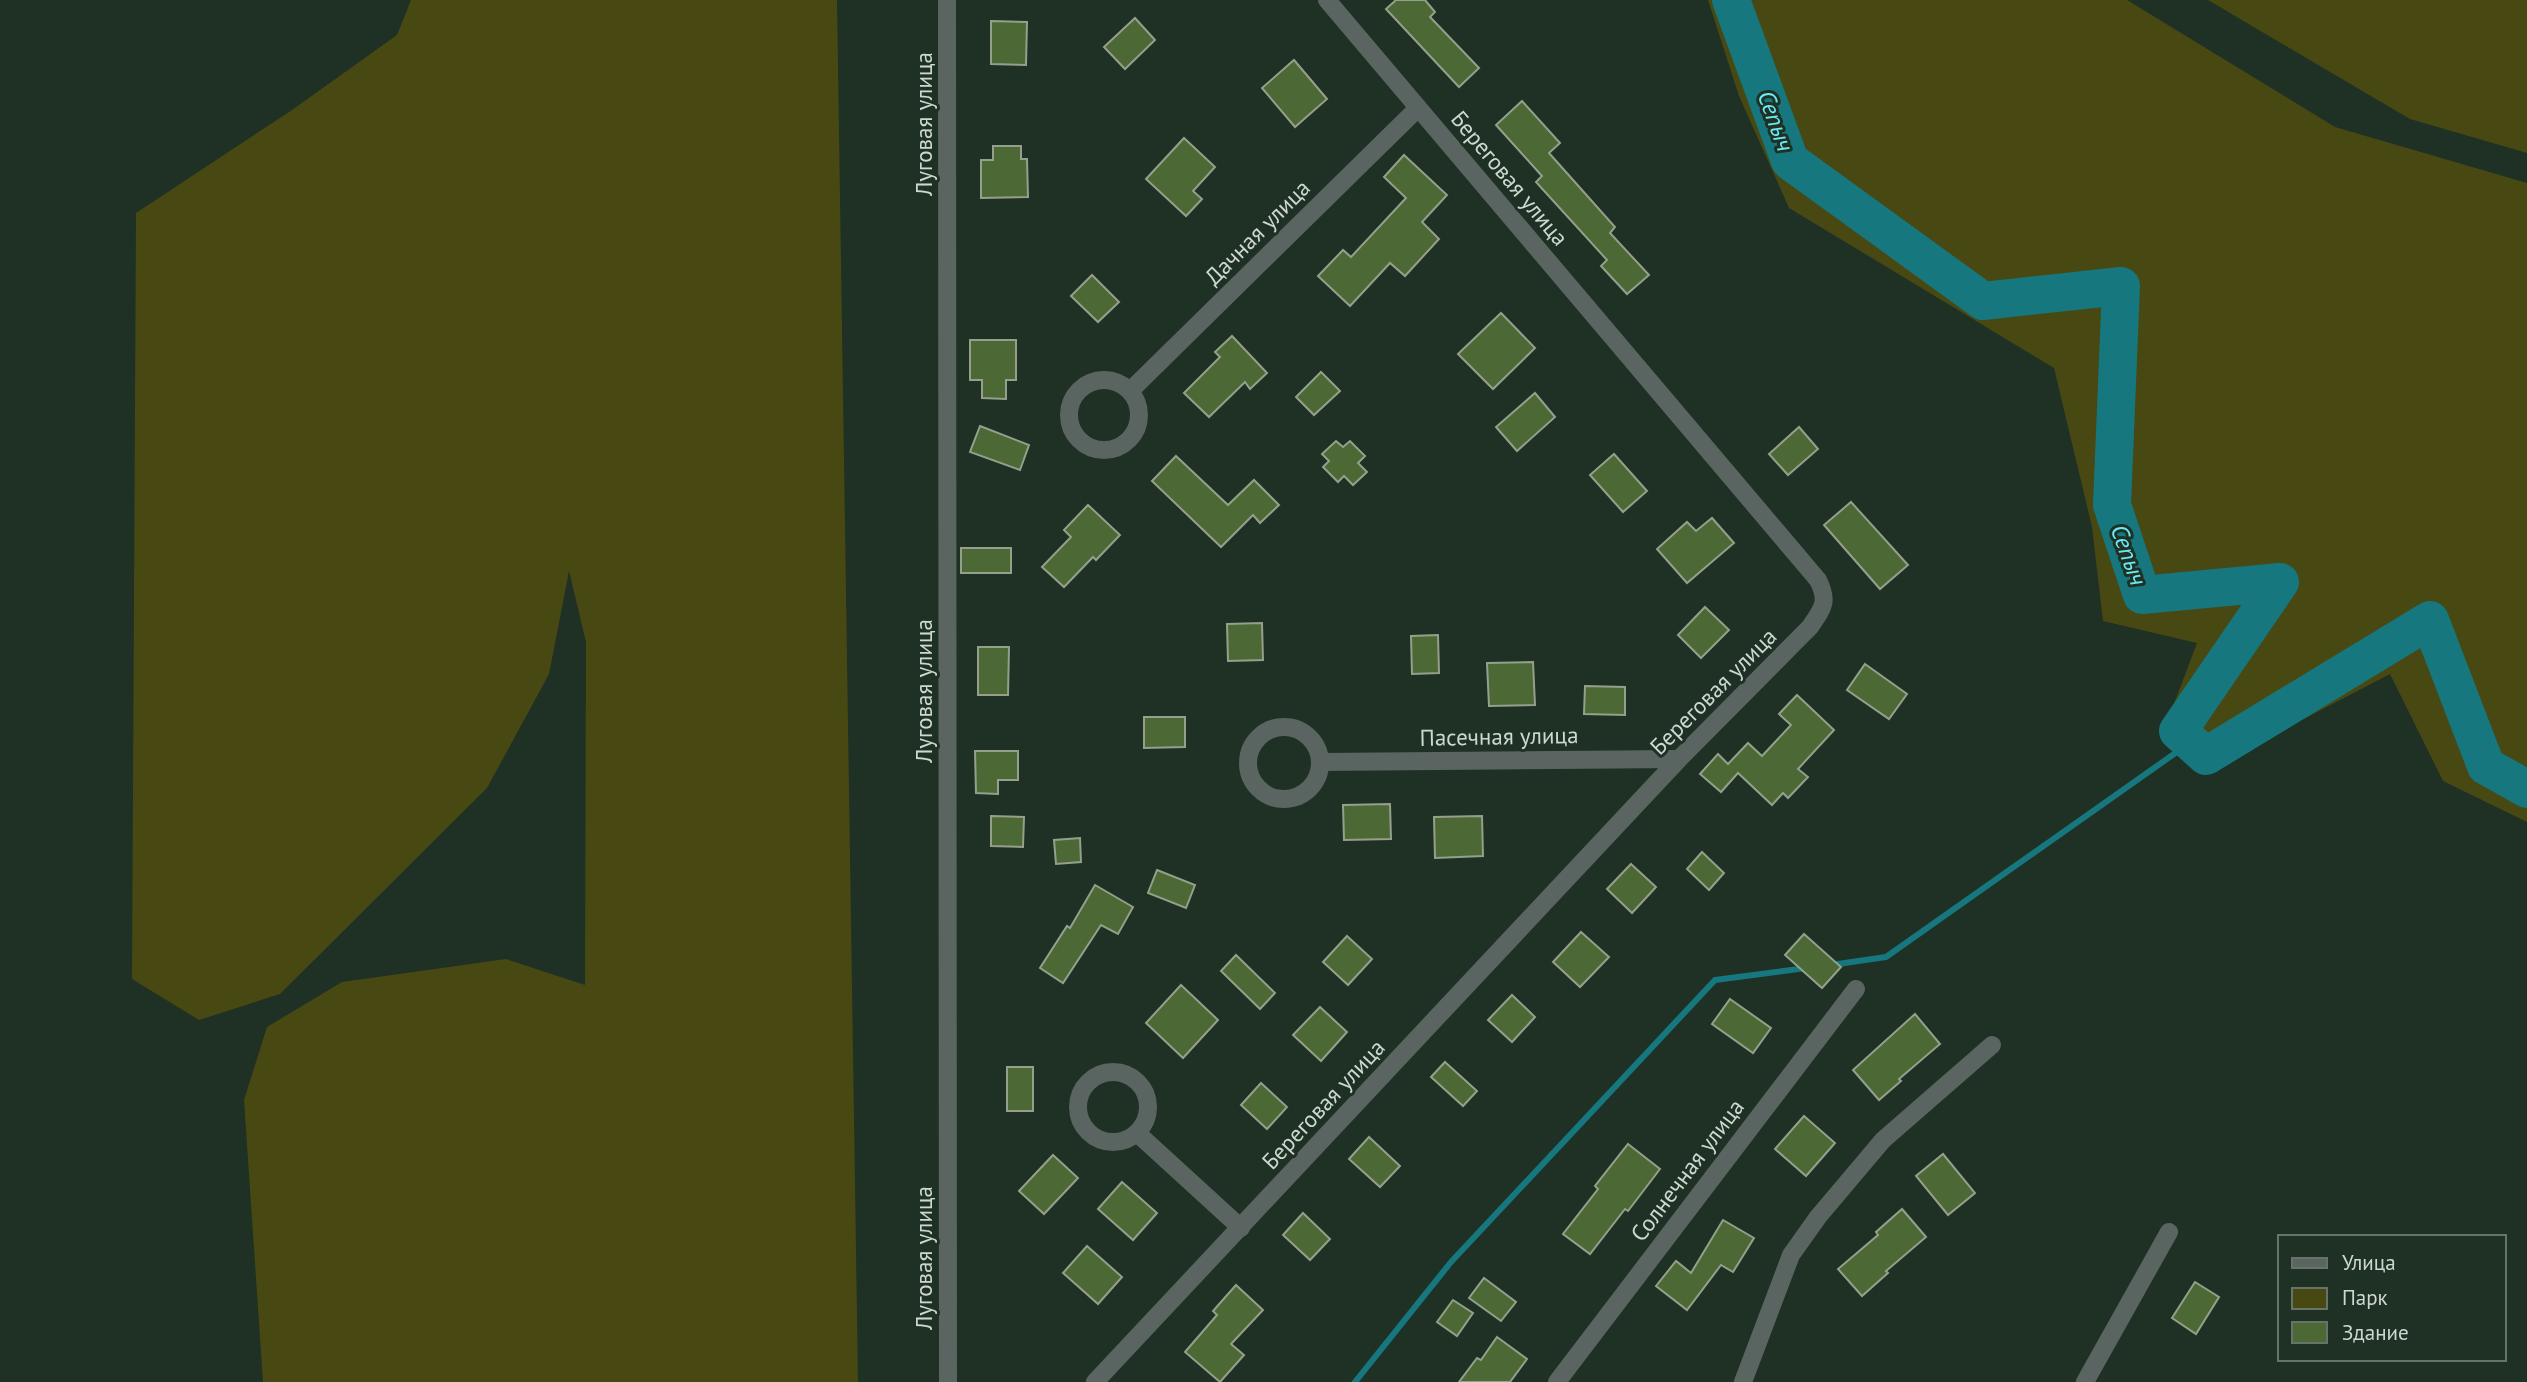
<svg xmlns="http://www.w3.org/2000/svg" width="2527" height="1382" font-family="'PT Sans',sans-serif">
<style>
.green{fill:#484813}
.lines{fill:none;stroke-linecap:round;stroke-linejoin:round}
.stream{stroke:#16777e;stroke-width:6}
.river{stroke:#16777e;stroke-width:38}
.building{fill:#4c6835;stroke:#94a08c;stroke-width:2}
.minor{stroke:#5a6562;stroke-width:18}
.labels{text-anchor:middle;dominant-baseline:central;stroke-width:6;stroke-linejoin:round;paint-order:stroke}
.street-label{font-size:23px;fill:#cdd8d0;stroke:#1f3025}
.water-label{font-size:24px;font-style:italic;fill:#6aeaf5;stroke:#1f3025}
</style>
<rect width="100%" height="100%" fill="#1f3025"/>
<g class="green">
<path d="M411,0H837L858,1382H263L244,1100L267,1027L342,982L506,959L585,985L586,642L569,571L549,674L487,788L280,994L199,1020L132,979L136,213L292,110L397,35Z"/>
<path d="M1708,0H2127L2335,127L2527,183V822L2443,781L2390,674L2200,773L2163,733L2197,643L2103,621L2092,527L2054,368L1789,208L1739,96Z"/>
<path d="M2208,0H2527V153L2410,119Z"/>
</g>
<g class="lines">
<g class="stream">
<path d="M1831,965L1886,957L2191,742"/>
<path d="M1355,1382L1451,1262L1715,980L1806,968"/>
</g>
<path class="river" d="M1731,0L1790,161L1983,301L2121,286L2112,505L2142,595L2280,582L2178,731L2206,756L2430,620L2486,766L2527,789"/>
</g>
<g class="building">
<path d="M1396,0H1425L1435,12L1430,17L1479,68L1459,87L1386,9Z"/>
<path d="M1135,18L1155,40L1125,69L1104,47Z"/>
<path d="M991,21L1027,22L1026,65L991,64Z"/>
<path d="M1294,60L1327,99L1295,127L1262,88Z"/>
<path d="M1522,101L1560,143L1549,153L1615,227L1610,233L1649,275L1627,294L1601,266L1607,260L1536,182L1542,176L1496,125Z"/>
<path d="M1184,138L1215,167L1193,191L1202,199L1186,216L1146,179Z"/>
<path d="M993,146H1021V159H1027L1028,197L981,198V160H993Z"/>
<path d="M1404,155L1447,195L1422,222L1439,239L1405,276L1390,263L1350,306L1318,276L1343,250L1351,257L1406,198L1384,177Z"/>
<path d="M1092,275L1119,302L1098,322L1071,296Z"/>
<path d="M1501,313L1535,348L1493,389L1458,354Z"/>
<path d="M1232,336L1267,373L1250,389L1245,382L1209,417L1184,393L1220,357L1215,352Z"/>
<path d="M970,340H1016V380H1006V399L982,398V380H970Z"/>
<path d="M1321,372L1340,391L1314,415L1296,397Z"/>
<path d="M1535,393L1555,417L1517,451L1496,427Z"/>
<path d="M980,426L1029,445L1020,470L970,452Z"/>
<path d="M1799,427L1818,449L1788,475L1769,454Z"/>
<path d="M1336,441L1343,447L1350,441L1365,456L1358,463L1367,472L1353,485L1344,476L1338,482L1323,467L1329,461L1322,454Z"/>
<path d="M1614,454L1647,491L1623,512L1590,475Z"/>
<path d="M1176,456L1228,505L1254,480L1279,505L1260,523L1253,515L1221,547L1152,481Z"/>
<path d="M1851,502L1908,565L1880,589L1824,525Z"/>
<path d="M1088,505L1120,535L1096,560L1093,557L1064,587L1042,567L1071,537L1064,530Z"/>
<path d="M1712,518L1734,543L1687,583L1657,549L1687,522L1696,531Z"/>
<rect x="961" y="548" width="50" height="25"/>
<path d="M1705,607L1729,630L1701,658L1678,635Z"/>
<path d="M1262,623L1263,660L1228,661L1227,624Z"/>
<path d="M1438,635L1439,673L1412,674L1411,636Z"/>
<path d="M978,647H1009L1008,695H978Z"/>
<path d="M1533,662L1535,705L1489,706L1487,663Z"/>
<path d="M1865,664L1907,694L1889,719L1847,690Z"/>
<path d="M1585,686L1625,687V715L1584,714Z"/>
<path d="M1797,695L1834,730L1798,769L1808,777L1788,798L1783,793L1772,805L1738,773L1721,792L1700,774L1718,754L1728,764L1748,743L1762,756L1791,725L1779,714Z"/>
<path d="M1144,717H1185V747L1144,748Z"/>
<path d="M975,751H1018V780H998V794L976,793Z"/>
<path d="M1390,804L1391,839L1344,840L1343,805Z"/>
<path d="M991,816L1024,817L1023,847L991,846Z"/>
<path d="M1482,816L1483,856L1435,858L1434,817Z"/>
<path d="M1080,838L1081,862L1056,864L1054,840Z"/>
<path d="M1702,852L1724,873L1709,890L1687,869Z"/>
<path d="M1631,864L1656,887L1632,913L1607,889Z"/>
<path d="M1157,870L1195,885L1186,908L1148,893Z"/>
<path d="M1095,885L1133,907L1118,934L1101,925L1063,983L1040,968L1067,926L1070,928Z"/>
<path d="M1581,932L1609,957L1580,987L1553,962Z"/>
<path d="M1804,934L1841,967L1822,988L1785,955Z"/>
<path d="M1347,936L1372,959L1348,985L1323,962Z"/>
<path d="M1236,955L1275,993L1260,1009L1221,971Z"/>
<path d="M1181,985L1218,1020L1183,1058L1146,1023Z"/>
<path d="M1512,995L1535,1017L1512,1042L1488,1020Z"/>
<path d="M1730,999L1771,1028L1753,1053L1712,1024Z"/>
<path d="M1320,1007L1347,1032L1321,1061L1293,1035Z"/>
<path d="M1915,1014L1940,1044L1899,1079L1901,1081L1879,1100L1853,1070Z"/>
<path d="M1445,1062L1477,1091L1463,1106L1431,1077Z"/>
<rect x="1007" y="1067" width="26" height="44"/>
<path d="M1261,1083L1287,1107L1267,1129L1241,1105Z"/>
<path d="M1804,1116L1835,1143L1806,1176L1775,1149Z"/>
<path d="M1369,1137L1400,1166L1380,1187L1349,1159Z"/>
<path d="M1628,1144L1660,1169L1628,1211L1625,1209L1590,1254L1563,1234L1598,1189L1595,1186Z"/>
<path d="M1943,1154L1975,1193L1948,1215L1916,1176Z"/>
<path d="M1053,1155L1078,1178L1044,1214L1019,1191Z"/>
<path d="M1122,1182L1157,1213L1133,1240L1098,1209Z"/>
<path d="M1902,1209L1926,1237L1886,1271L1888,1273L1862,1296L1838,1269L1878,1235L1876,1232Z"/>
<path d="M1303,1213L1330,1239L1310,1260L1283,1235Z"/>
<path d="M1723,1220L1754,1238L1733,1272L1721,1265L1687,1310L1656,1286L1676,1261L1691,1273Z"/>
<path d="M1087,1246L1122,1277L1098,1304L1063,1273Z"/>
<path d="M1484,1278L1516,1302L1501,1321L1469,1298Z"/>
<path d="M2195,1282L2219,1297L2196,1334L2172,1318Z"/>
<path d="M1236,1285L1263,1310L1231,1344L1244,1355L1220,1382L1185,1352L1217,1315L1213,1311Z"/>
<path d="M1453,1300L1473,1313L1457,1336L1437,1322Z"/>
<path d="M1497,1337L1527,1359L1510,1382H1459L1477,1358L1481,1360Z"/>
</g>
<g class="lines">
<g class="minor">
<path d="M947,0L948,1382"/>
<circle cx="1104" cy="415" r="35"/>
<path d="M1130,391L1418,108"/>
<circle cx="1284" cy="763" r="36"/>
<path d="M1320,762L1679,759"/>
<circle cx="1113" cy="1107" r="35"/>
<path d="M1137,1133L1241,1228"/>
<path d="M1095,1382L1679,759L1810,627C1823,608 1829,602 1818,580L1327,0"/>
<path d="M1557,1382L1856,989"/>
<path d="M1743,1382L1791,1255L1818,1217L1883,1140L1992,1045"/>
<path d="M2085,1382L2169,1232"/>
</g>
</g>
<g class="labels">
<g class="street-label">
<text transform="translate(923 124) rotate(-90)">Луговая улица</text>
<text transform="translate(1510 178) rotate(50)">Береговая улица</text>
<text transform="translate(1257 232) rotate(-45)">Дачная улица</text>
<text transform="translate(923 691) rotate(-90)">Луговая улица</text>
<text transform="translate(1713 691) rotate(-45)">Береговая улица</text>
<text transform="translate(1499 736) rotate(-1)">Пасечная улица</text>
<text transform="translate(1323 1104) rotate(-47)">Береговая улица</text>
<text transform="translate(1687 1170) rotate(-53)">Солнечная улица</text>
<text transform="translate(923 1258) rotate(-90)">Луговая улица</text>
</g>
<g class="water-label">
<text transform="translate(1776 121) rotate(70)">Сепыч</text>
<text transform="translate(2129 555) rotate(70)">Сепыч</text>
</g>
</g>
<rect x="2278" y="1235" width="228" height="126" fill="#1f3025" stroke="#657369" stroke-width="2"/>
<rect x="2292" y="1258" width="35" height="10" fill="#5a6562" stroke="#657369" stroke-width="2"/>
<text x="2342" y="1270" font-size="21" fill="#cdd8d0">Улица</text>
<rect x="2292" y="1288" width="35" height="21" fill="#484813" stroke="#657369" stroke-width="2"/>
<text x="2342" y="1305" font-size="21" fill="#cdd8d0">Парк</text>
<rect x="2292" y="1322" width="35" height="21" fill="#4c6835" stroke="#657369" stroke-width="2"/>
<text x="2342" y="1340" font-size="21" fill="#cdd8d0">Здание</text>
</svg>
